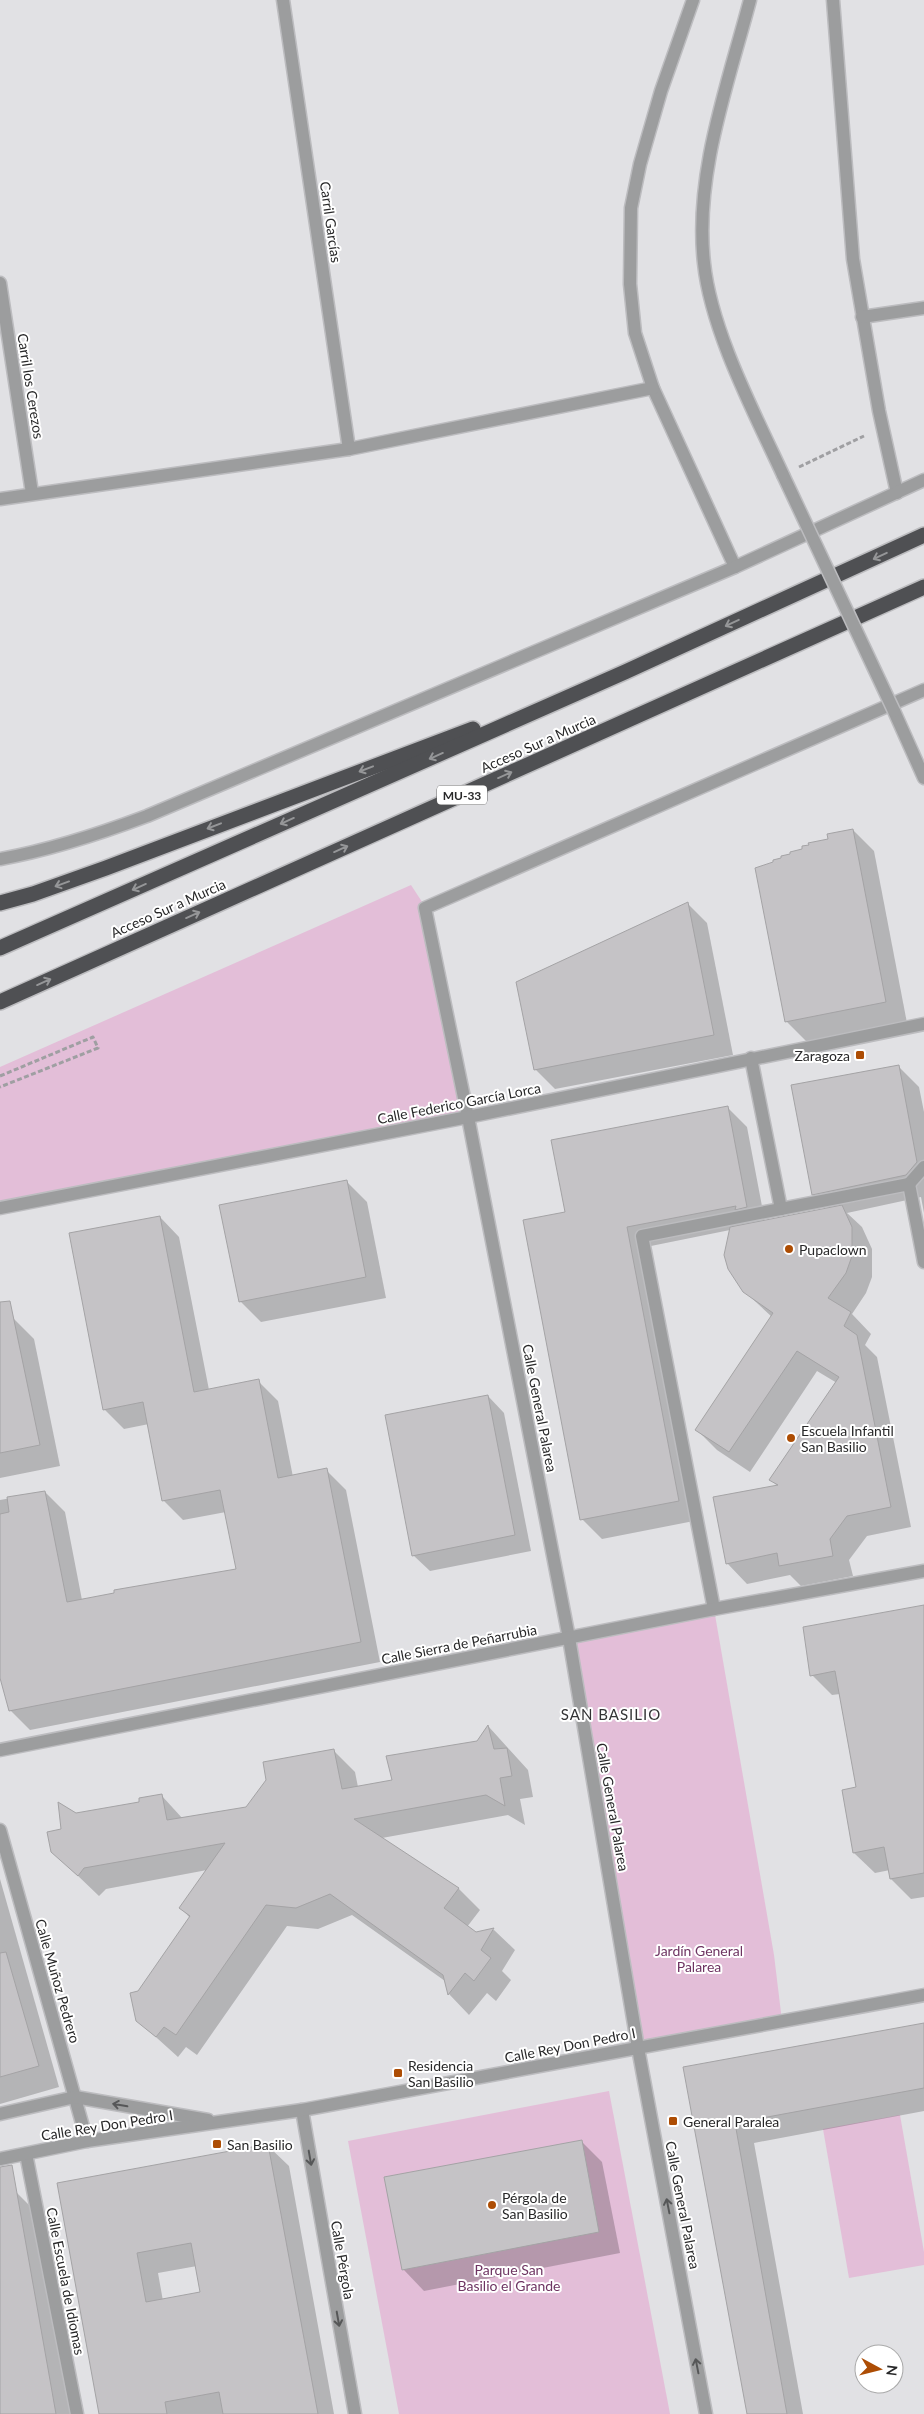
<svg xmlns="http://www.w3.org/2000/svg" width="924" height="2414" font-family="Lato,sans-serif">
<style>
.green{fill:#e3bed8}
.shadow{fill:#0003;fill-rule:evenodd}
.building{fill:#c5c3c6;stroke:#a4a3a5;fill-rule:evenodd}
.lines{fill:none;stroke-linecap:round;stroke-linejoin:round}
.pedestrian-casing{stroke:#bcbcbf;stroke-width:15}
.minor-casing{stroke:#bcbcbf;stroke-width:15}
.motorway-casing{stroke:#bcbcbf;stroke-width:18}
.path{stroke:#9f9fa2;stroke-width:3;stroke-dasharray:5 2.5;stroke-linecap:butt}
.pedestrian{stroke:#9c9d9e;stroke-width:12}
.minor{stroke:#9c9d9e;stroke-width:12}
.motorway{stroke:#4f5053;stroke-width:15}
.minor-bridge-casing{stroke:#bcbcbf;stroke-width:15;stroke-linecap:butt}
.minor-bridge{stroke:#9c9d9e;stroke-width:12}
.oneway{stroke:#959698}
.oneway2{stroke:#565758}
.poi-dot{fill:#ad4d04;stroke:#fff;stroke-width:2}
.labels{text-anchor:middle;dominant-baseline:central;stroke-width:4;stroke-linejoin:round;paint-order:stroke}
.shield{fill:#fff;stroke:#686869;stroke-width:1}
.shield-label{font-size:12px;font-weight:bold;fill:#282829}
.street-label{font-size:14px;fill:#282829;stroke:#fff}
.poi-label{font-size:14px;fill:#282829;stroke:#fff;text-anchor:start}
.park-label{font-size:14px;fill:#6e3462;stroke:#fff}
.neighbourhood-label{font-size:15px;letter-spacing:1px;fill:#333335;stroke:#fff}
</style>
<rect width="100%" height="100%" fill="#e1e1e4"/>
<g class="green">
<path d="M411,885L426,908L468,1117L0,1208V1067Z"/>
<path d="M714,1609L774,1955L782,2021L638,2048L569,1638Z"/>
<path d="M609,2091L670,2414H399L348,2141Z"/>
<path d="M900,2115L924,2252V2265L849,2278L823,2129Z"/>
</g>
<g class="shadow">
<path d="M853,830L874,851L907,1023L807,1042L786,1021L804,850Z"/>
<path d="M687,903L707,923L733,1055L555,1089L535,1069Z"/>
<path d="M898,1066L919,1087L924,1112V1213L921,1197L847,1213L862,1227L872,1249V1277L866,1293L852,1314L871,1334L865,1345L877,1357L911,1527L867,1536L849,1560L853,1576L801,1586L790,1575L747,1584L727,1563L778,1487L771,1479L837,1383L817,1371L750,1472L717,1450L697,1430L772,1317L744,1291L729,1268L730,1230L646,1247L699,1520L602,1539L582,1519L566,1213L727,1107L747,1127L765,1222L828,1209L813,1194Z"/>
<path d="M346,1181L367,1202L386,1298L261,1322L240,1301Z"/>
<path d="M160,1217L179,1237L209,1390L258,1381L278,1401L293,1477L326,1470L346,1490L380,1662L30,1730L10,1710L0,1674V1500L45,1492L65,1512L82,1600L238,1570L226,1512L183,1520L163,1500L149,1424L124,1429L104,1409Z"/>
<path d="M13,1318L34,1339L60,1466L0,1478V1320Z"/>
<path d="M488,1396L504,1413L531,1551L430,1571L413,1555Z"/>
<path d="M924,1607V1897L911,1899L891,1879L890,1870L875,1873L854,1853L857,1788L840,1694L832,1695L812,1675Z"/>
<path d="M489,1727L528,1770L533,1797L520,1799L525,1825L508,1815L382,1838L459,1889L480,1910L467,1927L475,1933L494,1930L515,1950L502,1971L511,1980L496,2001L487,1993L469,2015L449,1994L445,1981L352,1915L318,1929L287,1926L197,2055L186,2047L178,2057L137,2020L138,1992L190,1918L181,1908L207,1870L106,1889L99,1896L52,1851L63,1830L76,1814L140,1803L162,1796L183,1819L246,1808L334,1751L355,1772L358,1787L394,1781L477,1742Z"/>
<path d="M0,1879L59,2087L0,2104Z"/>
<path d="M924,2024V2111L754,2143L803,2414H749L684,2068Z"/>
<path d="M581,2141L602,2162L620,2253L424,2291L403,2269Z"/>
<path d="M267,2145L289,2166L334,2414H100L58,2184ZM197,2266L202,2293L163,2301L158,2273Z"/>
<path d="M16,2192L45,2221L79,2414H0V2195Z"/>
</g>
<g class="building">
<path d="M853,829L886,1002L785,1022L755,868L773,862V860L781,858V856L790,854V852L802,849V846L809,845L808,843L828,839L827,834Z"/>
<path d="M688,902L714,1035L534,1070L516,982Z"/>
<path d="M899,1065L917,1162L906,1175L812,1195L791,1085Z"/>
<path d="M728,1106L747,1207L735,1210L736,1206L627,1227L679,1501L580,1520L523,1220L565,1212L551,1140Z"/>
<path d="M347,1180L366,1277L239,1302L219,1205Z"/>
<path d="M842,1205L852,1227V1256L846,1273L828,1298L851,1312L844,1326L857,1335L891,1507L847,1516L830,1539L833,1556L779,1566L777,1553L726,1564L713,1497L778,1485L769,1480L839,1377L797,1351L729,1452L695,1430L773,1313L743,1292L728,1269L724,1255L730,1227Z"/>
<path d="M160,1216L194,1392L259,1379L278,1478L327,1468L361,1642L9,1711L0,1678V1514L9,1512L7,1497L45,1491L67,1602L114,1593V1590L236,1569L220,1490L162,1501L143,1402L103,1410L69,1233Z"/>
<path d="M10,1301L40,1445L0,1453V1302Z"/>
<path d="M488,1395L515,1535L412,1556L385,1415Z"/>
<path d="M924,1605V1873L890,1879L884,1847L853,1853L842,1790L856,1787L835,1671L810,1676L803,1627Z"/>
<path d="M488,1725L494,1749L507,1748L512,1776L500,1778L505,1806L486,1795L354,1819L459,1888L444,1908L476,1932L494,1928L481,1950L491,1958L474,1981L465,1973L448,1995L443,1975L330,1894L296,1908L266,1905L176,2035L164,2027L156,2037L136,2021L130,1993L138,1991L190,1916L179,1908L225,1843L84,1868L78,1876L51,1852L47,1832L61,1829L58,1802L76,1813L139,1802V1798L162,1794L167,1820L246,1807L266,1780L263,1762L334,1749L342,1789L392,1780L386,1756L477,1741Z"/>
<path d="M6,1952L39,2066L0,2077V1953Z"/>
<path d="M924,2023V2088L735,2123L787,2414H747L683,2067Z"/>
<path d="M582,2140L599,2232L402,2270L384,2177Z"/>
<path d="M268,2144L318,2414H223L219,2392L165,2402L167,2414H99L57,2183ZM191,2243L200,2292L146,2302L137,2253Z"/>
<path d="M12,2165L56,2414H0V2167Z"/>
</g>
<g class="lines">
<g class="pedestrian-casing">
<g id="pedestrian">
<path d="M751,1058L781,1209"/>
<path d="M468,1117L425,908L924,690"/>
<path d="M909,1184L924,1167"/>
<path d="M714,1609L642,1236L909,1184L924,1262"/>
</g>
</g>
<g class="minor-casing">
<g id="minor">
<path d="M283,0L349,449"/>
<path d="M693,0L661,91L640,164L631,208L630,284L635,333L653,388L735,567"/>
<path d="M750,0C728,84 694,175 704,263C711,331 754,412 783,475"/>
<path d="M833,0L853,259L879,411L897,493"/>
<path d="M0,283L32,493"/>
<path d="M862,317L924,308"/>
<path d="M0,499L349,449L653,388"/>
<path d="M894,711L924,778"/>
<path d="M0,859C51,850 99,834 147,816L735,567L924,480"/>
<path d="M468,1117L569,1638L638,2048L706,2414"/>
<path d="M0,1208L468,1117L924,1024"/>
<path d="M0,1750L714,1609L924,1571"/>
<path d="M0,1830L87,2141"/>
<path d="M302,2110L355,2414"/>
<path d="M0,2114L75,2097L208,2120"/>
<path d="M26,2154L77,2414"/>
<path d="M0,2159L87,2141L302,2110L924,1995"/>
</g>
</g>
<g class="motorway-casing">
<g id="motorway">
<path d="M0,903L33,894L106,868L473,729"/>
<path d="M0,948L625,672L924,535"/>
<path d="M0,1002L924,587"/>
</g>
</g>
<g class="path">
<path d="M799,467L864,436"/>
<path d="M0,1076L93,1037L98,1048L0,1087"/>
</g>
<use href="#pedestrian" class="pedestrian"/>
<use href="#minor" class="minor"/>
<use href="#motorway" class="motorway"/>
<g class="minor-bridge-casing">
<path id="minor-bridge" d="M783,475L894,711"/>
</g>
<use href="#minor-bridge" class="minor-bridge"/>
</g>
<defs><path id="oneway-shaft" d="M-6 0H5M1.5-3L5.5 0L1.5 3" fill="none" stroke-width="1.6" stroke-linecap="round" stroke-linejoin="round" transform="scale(1.25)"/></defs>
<g class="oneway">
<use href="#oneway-shaft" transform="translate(880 556) rotate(155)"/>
<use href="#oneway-shaft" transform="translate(732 623) rotate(155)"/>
<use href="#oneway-shaft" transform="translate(436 756) rotate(156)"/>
<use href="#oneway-shaft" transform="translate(366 769) rotate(159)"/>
<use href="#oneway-shaft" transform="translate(505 775) rotate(-24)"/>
<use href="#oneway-shaft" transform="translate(287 821) rotate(156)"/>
<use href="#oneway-shaft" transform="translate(214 826) rotate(159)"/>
<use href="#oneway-shaft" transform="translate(341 849) rotate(-24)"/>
<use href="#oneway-shaft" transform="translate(62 884) rotate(160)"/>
<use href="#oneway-shaft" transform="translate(139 887) rotate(156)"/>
<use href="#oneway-shaft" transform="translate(193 915) rotate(-24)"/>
<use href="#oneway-shaft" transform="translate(44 982) rotate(-24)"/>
</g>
<g class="oneway2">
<use href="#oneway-shaft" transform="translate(120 2105) rotate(-170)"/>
<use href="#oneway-shaft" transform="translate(310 2158) rotate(80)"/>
<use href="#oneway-shaft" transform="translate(668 2206) rotate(-101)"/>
<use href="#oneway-shaft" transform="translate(338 2319) rotate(80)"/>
<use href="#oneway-shaft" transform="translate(697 2366) rotate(-101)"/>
</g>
<g class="poi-dot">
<rect x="855" y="1050" width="10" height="10" rx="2.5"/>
<circle cx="789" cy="1249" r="5"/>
<circle cx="791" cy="1438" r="5"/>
<rect x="393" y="2068" width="10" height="10" rx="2.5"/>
<rect x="668" y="2116" width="10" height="10" rx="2.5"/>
<rect x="212" y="2139" width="10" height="10" rx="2.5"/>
<circle cx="492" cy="2205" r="5"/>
</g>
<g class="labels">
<rect class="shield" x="437" y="785.5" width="50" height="19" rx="4"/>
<g class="shield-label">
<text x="462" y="795">MU-33</text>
</g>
<g class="street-label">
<text transform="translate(331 222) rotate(82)">Carril Garcías</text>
<text transform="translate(31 386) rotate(81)">Carril los Cerezos</text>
<text transform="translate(538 743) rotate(-24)">Acceso Sur a Murcia</text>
<text transform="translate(168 908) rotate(-24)">Acceso Sur a Murcia</text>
<text transform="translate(459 1103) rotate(-11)">Calle Federico García Lorca</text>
<text transform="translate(540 1408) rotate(79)">Calle General Palarea</text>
<text transform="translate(459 1644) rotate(-11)">Calle Sierra de Peñarrubia</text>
<text transform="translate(613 1807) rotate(80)">Calle General Palarea</text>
<text transform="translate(58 1981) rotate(74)">Calle Muñoz Pedrero</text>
<text transform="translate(570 2045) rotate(-11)">Calle Rey Don Pedro I</text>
<text transform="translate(107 2125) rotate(-9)">Calle Rey Don Pedro I</text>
<text transform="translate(683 2205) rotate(79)">Calle General Palarea</text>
<text transform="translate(343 2260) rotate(80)">Calle Pérgola</text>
<text transform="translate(66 2281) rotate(79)">Calle Escuela de Idiomas</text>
</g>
<g class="poi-label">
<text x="850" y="1055" text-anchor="end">Zaragoza</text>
<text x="799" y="1249">Pupaclown</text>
<text x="801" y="1430">Escuela Infantil<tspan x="801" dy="16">San Basilio</tspan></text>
<text x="408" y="2065">Residencia<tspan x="408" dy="16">San Basilio</tspan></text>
<text x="683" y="2121">General Paralea</text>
<text x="227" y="2144">San Basilio</text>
<text x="502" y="2197">Pérgola de<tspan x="502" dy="16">San Basilio</tspan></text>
</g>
<g class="park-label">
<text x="699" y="1950">Jardín General<tspan x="699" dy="16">Palarea</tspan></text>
<text x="509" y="2269">Parque San<tspan x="509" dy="16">Basilio el Grande</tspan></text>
</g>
<g class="neighbourhood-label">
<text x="611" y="1714">SAN BASILIO</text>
</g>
</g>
<g transform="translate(879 2369) rotate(97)"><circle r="24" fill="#ffffff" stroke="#a9a9a9"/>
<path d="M0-4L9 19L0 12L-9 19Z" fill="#ad4d04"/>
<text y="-8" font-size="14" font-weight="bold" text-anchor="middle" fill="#282829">N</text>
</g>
</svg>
